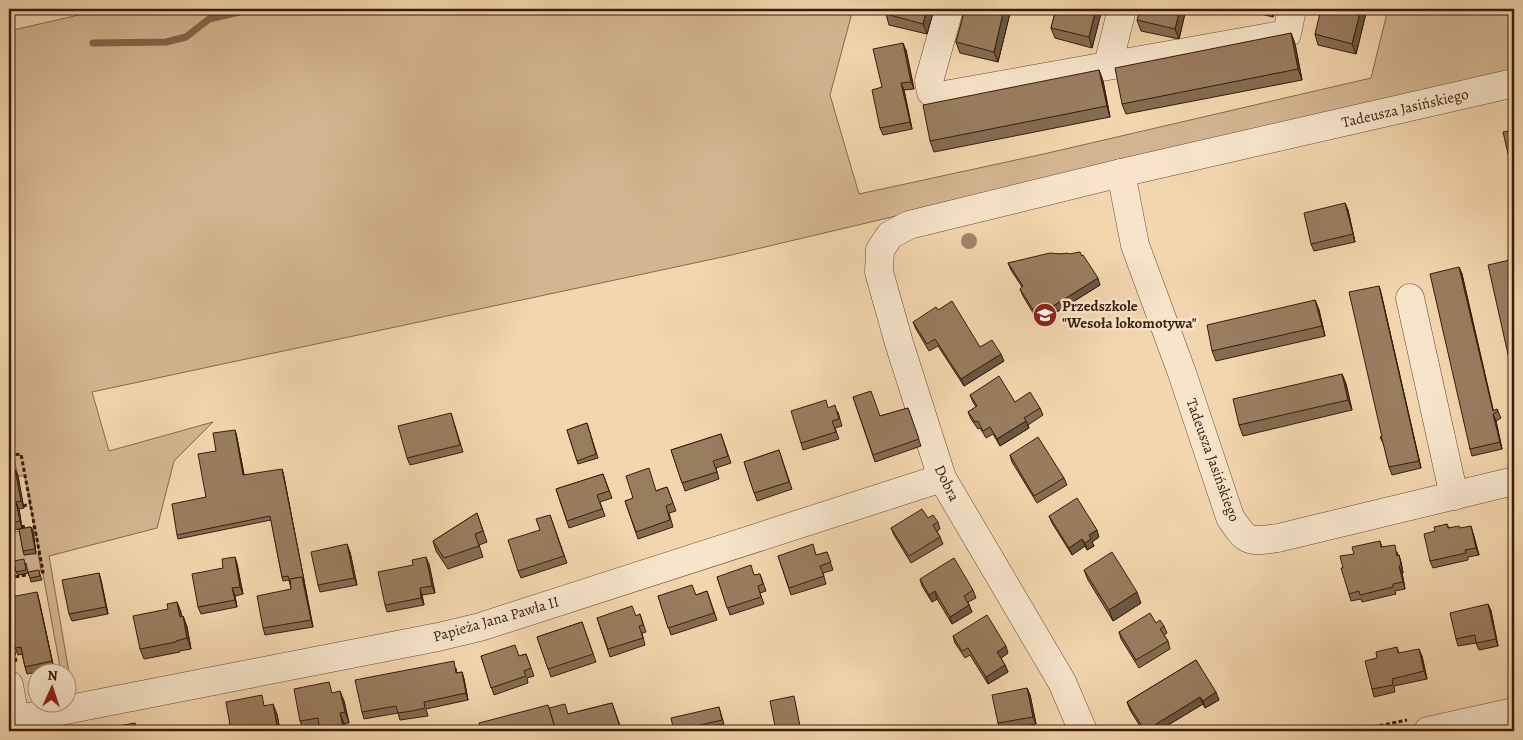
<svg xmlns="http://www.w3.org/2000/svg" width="1523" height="740" font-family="Alegreya,serif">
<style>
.green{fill:#d3b691;stroke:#86694e}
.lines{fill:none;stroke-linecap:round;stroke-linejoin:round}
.stream{stroke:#82664b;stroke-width:7}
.minor-casing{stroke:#674a34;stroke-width:29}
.path{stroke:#391c0b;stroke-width:3;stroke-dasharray:4 2.5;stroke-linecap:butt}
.minor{stroke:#f7e4ca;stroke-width:28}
.tree{fill:#a28566}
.wall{fill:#846c52;stroke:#391c0b}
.shaded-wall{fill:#6b5842;stroke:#391c0b}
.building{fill:#997d5f;stroke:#391c0b}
.labels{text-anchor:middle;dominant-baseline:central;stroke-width:5;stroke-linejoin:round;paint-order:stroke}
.street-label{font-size:15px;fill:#391c0b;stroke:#f7e4ca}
.poi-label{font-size:15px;font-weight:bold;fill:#391c0b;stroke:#f7e4ca;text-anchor:start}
</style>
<rect width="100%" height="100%" fill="#f2d6ad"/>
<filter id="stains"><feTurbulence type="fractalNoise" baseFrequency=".004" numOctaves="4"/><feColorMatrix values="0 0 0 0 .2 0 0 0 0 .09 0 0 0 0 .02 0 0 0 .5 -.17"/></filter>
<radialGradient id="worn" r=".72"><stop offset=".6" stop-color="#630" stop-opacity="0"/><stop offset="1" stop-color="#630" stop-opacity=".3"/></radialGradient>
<g class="green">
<path d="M105,9H853L830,95L859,194L1048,153L1371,78L1388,9H1514V72L1390,99L727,256L92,392L109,451L213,422L174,461L157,528L49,556L72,690L68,691V672H39L60,667L25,476H18L14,458H9V31Z"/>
<path d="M20,531L24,555L38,554L41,571L9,577V533Z"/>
</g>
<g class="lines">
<path class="stream" d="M93,43L166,42L186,37L209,19L252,9"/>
<g class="minor-casing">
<g id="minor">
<path d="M949,9L929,81L931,92L939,96L1287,34L1292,9"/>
<path d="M1108,65L1122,9"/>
<path d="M1121,173L1135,245L1182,373L1230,517C1247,543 1248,542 1278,538L1514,481"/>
<path d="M1410,298L1454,496"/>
<path d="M9,685L15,719"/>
<path d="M9,721L438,637L480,627L942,478"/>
<path d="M1083,731L1062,682L942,478L899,343L879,272L880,250L890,235L909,225L1121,173L1514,83"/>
<path d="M1428,731L1514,712"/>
</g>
</g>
<g class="path">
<path d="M23,506L30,504"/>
<path d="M23,525L24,529L35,527"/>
<path d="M9,578L43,572L21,454L11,455L12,460"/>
<path d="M9,605H11L12,608"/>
<path d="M9,626L16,662"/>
<path d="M1354,731L1407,720"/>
</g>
<use href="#minor" class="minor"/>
</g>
<circle class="tree" cx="969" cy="241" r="8"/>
<g class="wall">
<path d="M934,9L927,34L889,25L886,14Z"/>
<path d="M965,9H1011L998,62L960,53L956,42Z"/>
<path d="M1056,9H1102L1092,48L1055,38L1051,28Z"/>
<path d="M1186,9L1179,39L1141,31L1137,20Z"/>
<path d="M1241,9H1274L1273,17Z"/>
<path d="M1367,9L1356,54L1318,45L1315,34Z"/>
<path d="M1291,33L1295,44L1302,80L1126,114L1122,104Z"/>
<path d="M906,50L914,89L904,90L912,129L883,135L880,128L882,87Z"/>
<path d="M1099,70L1103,81L1110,117L934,152L930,141Z"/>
<path d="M1345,203L1348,210L1355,242L1314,251L1311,244Z"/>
<path d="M1061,254L1082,256L1100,285L1039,323L1023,296L1020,289L1022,287L1011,270L1008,263Z"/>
<path d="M1459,267L1462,274L1493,411L1497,409L1501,418L1496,421L1502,449L1472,456L1470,449Z"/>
<path d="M1379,286L1381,293L1421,468L1392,475L1389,467L1384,445L1380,437H1382Z"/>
<path d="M1315,300L1319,310L1325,336L1216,361L1212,351Z"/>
<path d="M913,322L980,347L1004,361L964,386L938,346L929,351L916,329Z"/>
<path d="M1342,374L1346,384L1352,410L1243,436L1239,425Z"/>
<path d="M970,395L1015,402L1040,408L1043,415L1028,425L1029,428L1000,446L993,434L986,438L980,428L978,429L971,419L968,412L976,407L973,402Z"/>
<path d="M853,397L880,416L908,408L921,446L875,462Z"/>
<path d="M829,408L838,412L842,426L835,428L839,439L803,450L801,443Z"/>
<path d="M451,413L463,452L410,465L407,458Z"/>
<path d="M587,423L598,458L578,464L567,430Z"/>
<path d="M236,433L244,475L283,472L313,627L265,635L263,628L291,589L289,580L283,581L282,577L271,520L178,539L177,535L206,497L216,451Z"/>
<path d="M721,434L731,463L716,468L719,479L685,491L671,450Z"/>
<path d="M779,450L792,489L757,501L744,462Z"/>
<path d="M1010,455L1064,478L1067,485L1037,503L1012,462Z"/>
<path d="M9,457L12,470L15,469L18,476L23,506L24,508L19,509L22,528L33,530L36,553L24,555L19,529L9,531Z"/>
<path d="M603,474L612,498L600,502L605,516L569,528L556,489Z"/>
<path d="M667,487L676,511L669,513L673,527L638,539L625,501Z"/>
<path d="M477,513L487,542L479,545L483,557L448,569L436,551L433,541Z"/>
<path d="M550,515L567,563L521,578L518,571L540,530Z"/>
<path d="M1049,516L1099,537L1092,542L1094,546L1087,550L1085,546L1072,555L1052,523Z"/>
<path d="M928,518L938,522L940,529L937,531L940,537L943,544L911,563L894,535L891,528Z"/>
<path d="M1447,524L1449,528H1460L1473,533L1479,555L1468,557V560L1433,568L1430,561L1435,531Z"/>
<path d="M1380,541L1382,547L1397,552L1401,562L1403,573H1402L1405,589L1395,591L1396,594L1362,602L1361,599L1351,601L1349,594L1343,568L1354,554Z"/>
<path d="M350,552L357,585L320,592L318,585Z"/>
<path d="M827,552L833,570L823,573L826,584L791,595L778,556L817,555Z"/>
<path d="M235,557L237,564L243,594L235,596L237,607L201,614L198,607L223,568Z"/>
<path d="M26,563L28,573L18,575L16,572Z"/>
<path d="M429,564L435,593L422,595L424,605L387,612L385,605Z"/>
<path d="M1084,570L1141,603L1113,621L1088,580Z"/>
<path d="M40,574L42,580L31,582L30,578Z"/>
<path d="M760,574L766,591L760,593L764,604L730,615L717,577L755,575Z"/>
<path d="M920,579L973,590L976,598L968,602L972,612L952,624L937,599L932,602L922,586Z"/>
<path d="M101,580L108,614L72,621L69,614Z"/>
<path d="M707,591L717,620L671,635L658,596L696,595Z"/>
<path d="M39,600L54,669L27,674L25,667L22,654L18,655L15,648Z"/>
<path d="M177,602L182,617L183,616L187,627L191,649L179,651L180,652L144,659L140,649L168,609Z"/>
<path d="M1488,604L1491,611L1498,646L1479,650L1476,643L1458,646L1456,639Z"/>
<path d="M640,614L646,632L642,633L645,645L610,657L597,618L636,616Z"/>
<path d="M582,622L596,662L551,677L537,637Z"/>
<path d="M1156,623L1164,626L1167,633L1164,635L1168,641L1170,649L1139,668L1121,639L1119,632Z"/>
<path d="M953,636L1008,653L1001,658L1005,665L1008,672L988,684L970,655L965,658L955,643Z"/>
<path d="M1397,647L1399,653L1422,656L1427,679L1394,686L1395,692L1374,697L1372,689L1377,658Z"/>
<path d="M526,654L534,676L527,678L528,683L494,695L481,656H519Z"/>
<path d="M1196,660L1219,700L1205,708L1203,704L1158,731H1143L1130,710L1127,702Z"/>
<path d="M456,668L457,673L462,672L464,679L468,700L426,709L428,716L400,720L398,713L364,719L362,712Z"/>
<path d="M1027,688L1030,695L1036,724L1000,730L998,723Z"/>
<path d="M333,693L344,701L349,723L304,731L300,721Z"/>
<path d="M612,703L622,731H481L549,708L568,714Z"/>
<path d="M266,705L277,714L280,731H231Z"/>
<path d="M719,707L724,724L691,731H674Z"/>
</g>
<g class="shaded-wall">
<path d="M927,9H934L927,34L923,24Z"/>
<path d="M1004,9H1011L998,62L994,52Z"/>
<path d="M1096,9H1102L1092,48L1089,37Z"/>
<path d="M1180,9H1186L1179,39L1175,29Z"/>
<path d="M1270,9H1274L1273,17Z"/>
<path d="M1361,9H1367L1356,54L1352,44Z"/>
<path d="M1291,33L1295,44L1302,80L1298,69Z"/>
<path d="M903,43L906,50L914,89L911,82Z"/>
<path d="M1099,70L1103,81L1110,117L1107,106Z"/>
<path d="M901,83L904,90L912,129L910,122Z"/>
<path d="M1345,203L1348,210L1355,242L1353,234Z"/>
<path d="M1459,267L1462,274L1494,413L1493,411Z"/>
<path d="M1098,278L1100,285L1039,323L1037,316Z"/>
<path d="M1379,286L1381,293L1421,468L1419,461Z"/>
<path d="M1315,300L1319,310L1325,336L1322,326Z"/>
<path d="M1001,354L1004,361L964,386L961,379Z"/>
<path d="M1342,374L1346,384L1352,410L1348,400Z"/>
<path d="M1493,414L1496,421L1502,449L1500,442Z"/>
<path d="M1026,421L1029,428L1000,446L997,439Z"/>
<path d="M235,430L236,433L245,479L243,475Z"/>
<path d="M9,457L13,477L10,470Z"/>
<path d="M15,469L18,476L24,508L21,501Z"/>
<path d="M282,469L283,472L313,627L311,620Z"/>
<path d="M16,502L19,509L22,528L20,521Z"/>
<path d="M1471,526L1473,533L1479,555L1476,548Z"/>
<path d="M31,527L33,530L36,553L35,549Z"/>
<path d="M1097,530L1099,537L1092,542L1094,546L1087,550L1085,543L1089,535Z"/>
<path d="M1082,539L1085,546L1072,555L1069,548Z"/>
<path d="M347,544L350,552L357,585L354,578Z"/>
<path d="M1399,555L1401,562L1403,573L1401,565Z"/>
<path d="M235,557L237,564L243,594L240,587Z"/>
<path d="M426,557L429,564L435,593L432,586Z"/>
<path d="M1399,566L1402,573L1405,589L1403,582Z"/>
<path d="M99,573L101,580L108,614L106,607Z"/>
<path d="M232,588L235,596L237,607L235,600Z"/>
<path d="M420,588L422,595L424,605L421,598Z"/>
<path d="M935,591L937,599L932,602L929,595Z"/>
<path d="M37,592L39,600L54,669L52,661Z"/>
<path d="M1137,592L1141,603L1113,621L1109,610Z"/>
<path d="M177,602L181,612L184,627L180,617Z"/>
<path d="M1488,604L1491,611L1498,646L1496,639Z"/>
<path d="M969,605L972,612L952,624L950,617Z"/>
<path d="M183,616L187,627L191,649L187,638Z"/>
<path d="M1006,646L1008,653L1000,659L997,652Z"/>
<path d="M1419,649L1422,656L1427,679L1424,671Z"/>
<path d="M1005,665L1008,672L988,684L986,677Z"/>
<path d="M462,672L464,679L468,700L466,693Z"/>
<path d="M1027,688L1030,695L1036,724L1033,717Z"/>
<path d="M340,691L344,701L349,723L345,712Z"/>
<path d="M1216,692L1219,700L1205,708L1203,701Z"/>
<path d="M1200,697L1203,704L1158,731H1145Z"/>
<path d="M273,704L277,714L280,731H279L277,726Z"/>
<path d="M340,713L344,723L346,731H344Z"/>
</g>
<g class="building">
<path d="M887,9H927L923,24L886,14Z"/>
<path d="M965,9H1004L994,52L956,42Z"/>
<path d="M1056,9H1096L1089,37L1051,28Z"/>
<path d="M1140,9H1180L1175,29L1137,20Z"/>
<path d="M1321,9H1361L1352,44L1315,34Z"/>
<path d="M1291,33L1298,69L1122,104L1115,68Z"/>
<path d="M903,43L911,82L901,83L910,122L880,128L872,90L882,87L873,49Z"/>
<path d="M1099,70L1107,106L930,141L923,105Z"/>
<path d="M1514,130V175H1513L1503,132Z"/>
<path d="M1345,203L1353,234L1311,244L1304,213Z"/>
<path d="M1080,252L1082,256L1083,255L1098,278L1037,316L1020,289L1023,286L1008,263L1050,253L1061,254L1068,253L1069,254Z"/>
<path d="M1514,259V381L1488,265Z"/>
<path d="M1459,267L1493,411L1497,409L1498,411L1493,414L1500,442L1470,449L1430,274Z"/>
<path d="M1379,286L1419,461L1389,467L1382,439L1380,437H1382L1349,292Z"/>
<path d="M1315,300L1322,326L1212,351L1207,325Z"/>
<path d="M952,301L980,347L992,340L1001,354L961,379L935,339L927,344L913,322L936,307L938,310Z"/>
<path d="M1342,374L1348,400L1239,425L1233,399Z"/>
<path d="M999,376L1015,402L1030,392L1040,408L1024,418L1026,421L997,439L990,427L983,431L978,421L975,422L968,412L977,406L970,395Z"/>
<path d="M871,391L880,416L908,408L919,439L873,455L853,397Z"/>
<path d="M826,400L828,408L835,405L839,419L832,421L836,432L801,443L791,411Z"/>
<path d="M451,413L460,445L407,458L398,426Z"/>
<path d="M587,423L596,454L577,461L567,430Z"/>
<path d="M235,430L243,475L282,469L304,580L302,577L290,579V583L288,576L282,577L270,516L177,535L172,504L206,497L198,454L216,451L213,433Z"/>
<path d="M721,434L728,456L713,461L717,472L682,483L671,450Z"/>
<path d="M1038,437L1064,478L1034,496L1010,455Z"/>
<path d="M779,450L789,482L754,493L744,462Z"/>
<path d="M9,462L10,470L15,469L21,501L16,502L20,521L9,523Z"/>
<path d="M649,468L656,491L667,487L673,503L666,506L670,520L636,532L625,501L633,498L626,476Z"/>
<path d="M603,474L609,491L597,495L602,509L567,521L556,489Z"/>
<path d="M1077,498L1097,530L1089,535L1091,539L1085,543L1082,539L1069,548L1049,516Z"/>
<path d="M922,509L928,518L933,515L938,522L933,525L940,537L909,556L891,528Z"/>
<path d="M477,513L483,531L475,534L479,546L444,558L433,541Z"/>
<path d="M550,515L564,556L518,571L508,540L540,530L536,519Z"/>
<path d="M1514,517V555L1510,538L1514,537L1509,518Z"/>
<path d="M1447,524L1448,528L1459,526L1460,528L1471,526L1476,548L1465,550L1466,553L1430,561L1424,534L1435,531L1434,527Z"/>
<path d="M31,527L35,549L23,551L19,529Z"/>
<path d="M1380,541L1381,547L1395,545L1397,556L1399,555L1401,565L1399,566L1403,582L1393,584V587L1360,595L1359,591L1349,594L1341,568H1343L1340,556L1354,554L1352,547Z"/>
<path d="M347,544L354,578L318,585L311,552Z"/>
<path d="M813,544L816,555L827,552L831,562L820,566L824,576L789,588L778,556Z"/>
<path d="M1112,552L1137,592L1109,610L1084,570Z"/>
<path d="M235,557L240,587L232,588L235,600L198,607L192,574L223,568L222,559Z"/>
<path d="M426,557L432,586L420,588L421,598L385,605L378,572L413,565L412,560Z"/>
<path d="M954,558L973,590L964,596L969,605L950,617L935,591L929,595L920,579Z"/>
<path d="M24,559L26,570L16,572L14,561Z"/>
<path d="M751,565L754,575L760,574L763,584L758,586L761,597L727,608L717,577Z"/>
<path d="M39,570L40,576L30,578L28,572Z"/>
<path d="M99,573L106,607L69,614L62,580Z"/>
<path d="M302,577L311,620L263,628L257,596L291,589L290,579Z"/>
<path d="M692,585L696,595L707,591L714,613L668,628L658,596Z"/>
<path d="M37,592L52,661L25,667L21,647L15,648L10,618L15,617L11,597Z"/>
<path d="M177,602L180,617L183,616L187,638L176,641V642L140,649L133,616L168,609L167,604Z"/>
<path d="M1488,604L1496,639L1476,643L1475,635L1456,639L1450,613Z"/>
<path d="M632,606L636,616L640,614L643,625L639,626L643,638L608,649L597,618Z"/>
<path d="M1150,613L1156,623L1160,620L1164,626L1160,629L1168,641L1136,660L1119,632Z"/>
<path d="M987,615L1006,646L997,652L1005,665L986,677L968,648L962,651L953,636Z"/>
<path d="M582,622L593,654L548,669L537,637Z"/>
<path d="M515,645L519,656L526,654L531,668L524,671L526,676L491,688L481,656Z"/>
<path d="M1397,647L1398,653L1419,649L1424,671L1392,679L1393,685L1372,689L1365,661L1377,658L1376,652Z"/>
<path d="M1196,660L1216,692L1203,701L1200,697L1145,731L1127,702Z"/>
<path d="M454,661L456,673L462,672L466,693L424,702L425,708L412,711L398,713L396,706L362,712L355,680Z"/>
<path d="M329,682L332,693L340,691L345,712L340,713L344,731H320L318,718L300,721L294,689Z"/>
<path d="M1027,688L1033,717L998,723L992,695Z"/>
<path d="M262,695L264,706L273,704L277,726L252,731H231L226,702Z"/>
<path d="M794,696L801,731H776L770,701Z"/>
<path d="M612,703L620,727L601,731H556L549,708L565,704L568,714Z"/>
<path d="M548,705L556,731H481L479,723Z"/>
<path d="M719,707L722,720L674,731L671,718Z"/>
<path d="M135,723L137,731H90Z"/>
</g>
<defs>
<g id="school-disc" transform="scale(1.25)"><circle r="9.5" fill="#8f2418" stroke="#f7e4ca"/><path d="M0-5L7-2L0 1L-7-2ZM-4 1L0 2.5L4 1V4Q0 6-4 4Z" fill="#fff"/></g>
</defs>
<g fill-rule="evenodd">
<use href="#school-disc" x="1045" y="315"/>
</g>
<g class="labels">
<g class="street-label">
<text transform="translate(1405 108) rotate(-13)">Tadeusza Jasińskiego</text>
<text transform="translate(1213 460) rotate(70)">Tadeusza Jasińskiego</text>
<text transform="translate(947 483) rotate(64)">Dobra</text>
<text transform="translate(496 619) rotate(-16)">Papieża Jana Pawła II</text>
</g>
<g class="poi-label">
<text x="1062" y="306">Przedszkole<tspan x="1062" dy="17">"Wesoła lokomotywa"</tspan></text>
</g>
</g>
<rect width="1523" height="740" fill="none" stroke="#f2d6ad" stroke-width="30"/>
<rect x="10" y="10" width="1503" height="720" fill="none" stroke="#391c0b" stroke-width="2.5"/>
<rect x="15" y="15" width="1493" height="710" fill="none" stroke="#391c0b"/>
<g transform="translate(52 688) rotate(3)"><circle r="24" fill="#f7e4ca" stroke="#ab947e"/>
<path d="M0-4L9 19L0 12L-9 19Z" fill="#8f2418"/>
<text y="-8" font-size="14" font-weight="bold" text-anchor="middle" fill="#391c0b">N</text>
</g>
<rect width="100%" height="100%" filter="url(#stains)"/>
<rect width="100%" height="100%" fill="url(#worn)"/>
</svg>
